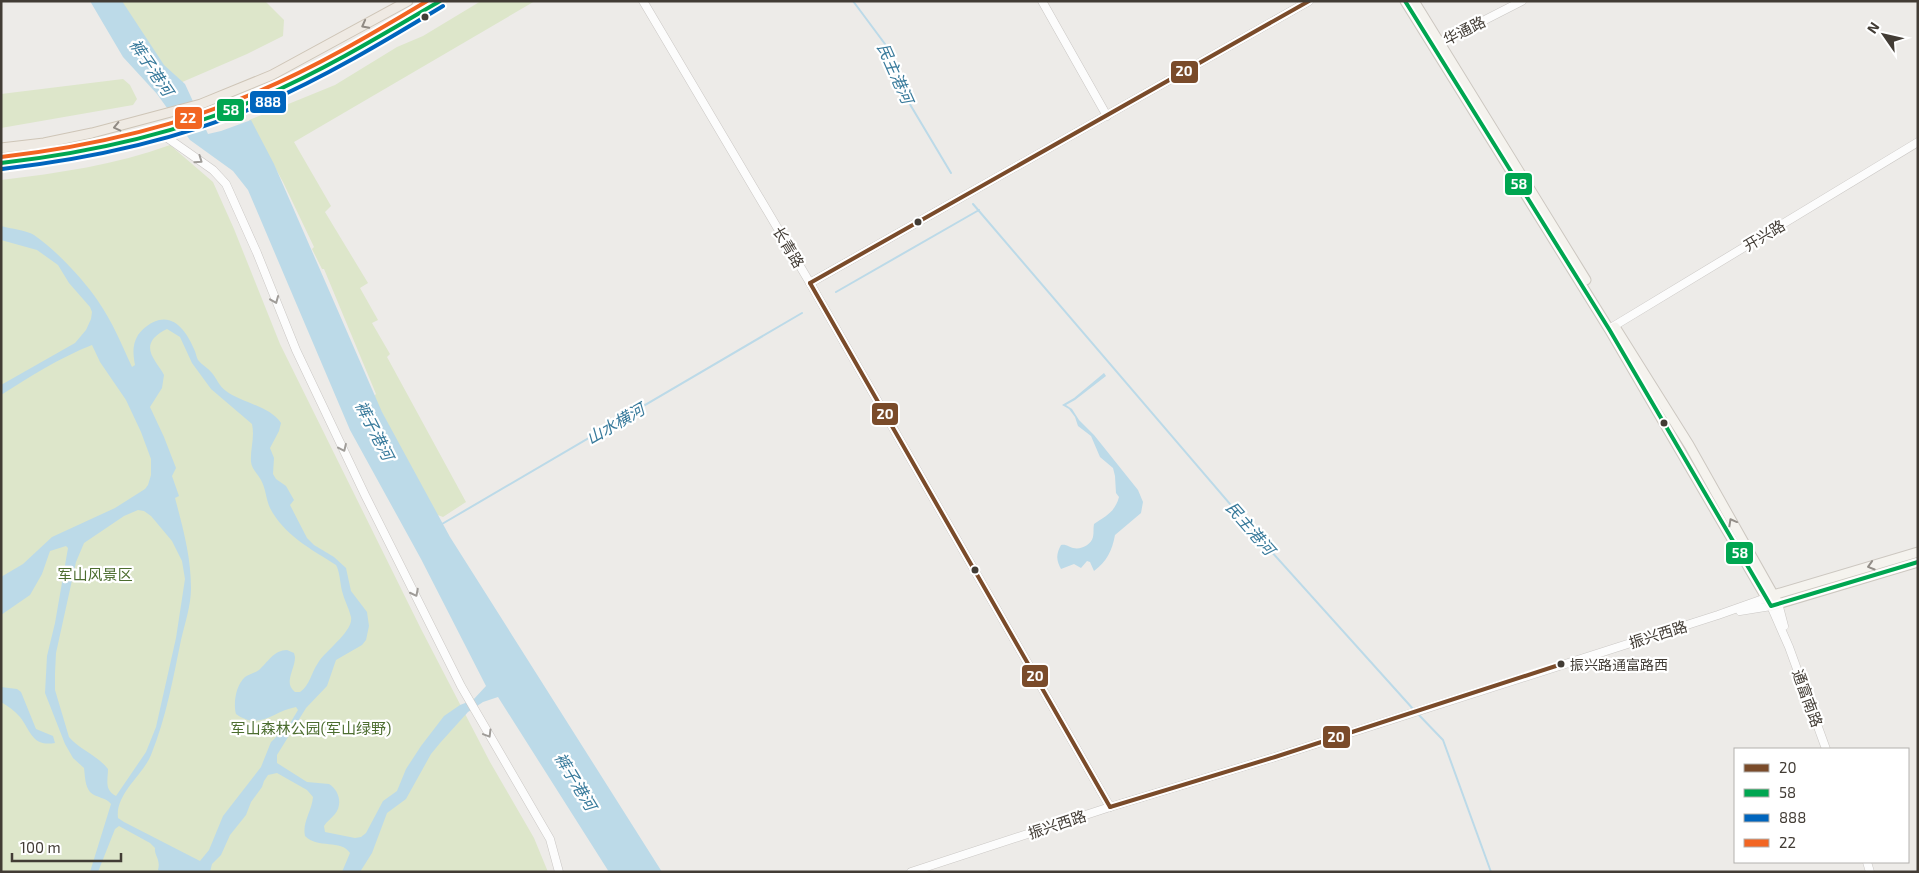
<svg xmlns="http://www.w3.org/2000/svg" width="1919" height="873" font-family="'Exo 2','Noto Sans SC',sans-serif">
<style>
.green{fill:#dde6ca}
.water{fill:#bcdae8;fill-rule:evenodd}
.lines{fill:none;stroke-linecap:round;stroke-linejoin:round}
.stream{stroke:#bcdae8;stroke-width:2}
.tertiary-casing{stroke:#cac7c4;stroke-width:9}
.secondary-casing{stroke:#ccc7c0;stroke-width:11}
.primary-casing{stroke:#cec5b7;stroke-width:11}
.tertiary{stroke:#fcfcfc;stroke-width:8}
.secondary{stroke:#f5f3ee;stroke-width:9}
.primary{stroke:#efeae3;stroke-width:9}
.bus-1-casing{stroke:#fff;stroke-width:8}
.bus-2-casing{stroke:#fff;stroke-width:8}
.bus-3-casing{stroke:#fff;stroke-width:8}
.bus-4-casing{stroke:#fff;stroke-width:8}
.bus-1{stroke:#7a4b2a;stroke-width:4}
.bus-2{stroke:#00a651;stroke-width:4}
.bus-3{stroke:#0065bd;stroke-width:4}
.bus-4{stroke:#f26522;stroke-width:4}
.oneway{stroke:#908a83}
.oneway2{stroke:#9f9c98}
.oneway3{stroke:#938e88}
.bus-dot{fill:#423c35;stroke:#fff;stroke-width:2}
.labels{text-anchor:middle;dominant-baseline:central;stroke-width:4.5;stroke-linejoin:round;paint-order:stroke}
.bus-label{font-size:14px;fill:#423c35;stroke:#fff;text-anchor:start}
.street-label{font-size:15px;fill:#423c35;stroke:#fff}
.park-label{font-size:15px;fill:#4c6d2f;stroke:#fff}
.water-label{font-size:16px;font-style:italic;fill:#387a9b;stroke:#fff}
.line-badge{stroke:#fff;stroke-width:2}
.badge-label{font-size:14px;text-anchor:middle;font-weight:bold;fill:#fff}
</style>
<rect width="100%" height="100%" fill="#edebe8"/>
<g class="green">
<path d="M118,1H265L284,20L283,36L247,54L180,83L168,82Z"/>
<path d="M481,1H535L294,142L331,206L325,212L368,283L360,288L378,320L372,323L390,354L387,357L466,502L443,517L435,514L379,407L374,396L376,394L324,269H322L312,249L314,247L283,182L249,120L335,85L397,47L423,36Z"/>
<path d="M123,79L130,85L137,99L133,105L1,128V94Z"/>
<path d="M170,145L213,182L234,229L280,344L421,629L490,762L534,838L548,872H1V180C59,173 115,165 170,145Z"/>
</g>
<g class="water">
<path d="M90,1H122L164,65L185,84L208,134L221,131L251,120L274,164L382,412L450,537L662,872H609L498,697L483,702L468,712L440,743L431,754L406,799L387,813L372,853L360,872H342L350,853C341,839 318,849 305,836C302,822 312,811 313,797L307,790L277,773L268,775L264,781L262,787L251,802L246,815L230,835L221,855L212,864L210,872H161L158,870C161,859 154,856 155,848L150,843L119,826L115,829L98,872H90L111,804C106,797 96,798 90,792C85,786 85,776 84,768L73,758L65,744L45,693L47,656L55,623L68,548L66,546L50,551L42,574L30,595L1,615V577L23,564L52,537L115,508L145,489L148,485L151,475V459L141,432L126,400L100,362L92,345C59,358 31,376 1,395V385L75,343L86,330L91,319L92,312L90,307L69,283L58,265L37,250L1,240V226C11,229 26,230 34,235C56,250 84,280 98,301C112,321 122,345 132,367L135,365C133,354 132,345 138,335C143,328 151,322 159,320C177,316 188,335 194,349C196,353 196,356 198,360C202,365 208,368 212,373C217,379 219,386 226,391C242,403 270,406 281,423L279,431L270,448L274,458L273,474L276,479L286,486L294,500L290,505L307,538L314,545L334,557L346,568L351,591L367,612L369,626L366,640L362,645L336,660L327,686L306,708L277,755V763L307,782L329,784C339,790 343,804 335,814C332,818 327,821 324,826L325,832L355,838L361,837L366,833L383,801L397,791L406,769L421,746L444,716L460,705L473,700L486,686L421,559L350,430L248,190L233,171L190,140L157,94L123,57ZM167,329L180,337L192,363L211,389L252,424C255,438 250,449 251,462C252,470 259,475 262,482C266,491 266,499 270,508C284,535 311,549 336,565C340,572 340,583 342,591C344,600 349,608 351,617C354,631 325,651 318,663C311,673 310,685 300,692H295C283,683 295,670 295,657L294,653L287,650C274,650 268,662 259,670C255,673 249,674 245,677C236,685 233,703 236,714C260,731 273,711 296,707L298,710L289,725L271,742L261,767L223,816L209,850L200,861L124,822L118,818C115,794 143,775 151,755C166,718 173,679 181,640C185,623 191,605 191,588C191,557 183,528 175,498L179,496L172,476L176,468L164,437L150,407L162,388L164,375C158,363 143,351 154,338C158,334 162,331 167,329ZM138,510L144,511L151,516L172,541L182,561L185,579L176,638L156,727L146,752L116,796C104,790 108,780 108,769C97,755 80,750 69,737L55,690V673L56,653L76,562L84,543L124,516Z"/>
<path d="M1104,373L1106,376L1075,400L1066,405L1072,409L1079,420L1094,435L1138,490L1143,502L1141,513L1115,535C1112,551 1107,561 1094,571L1090,562L1087,561L1081,568L1074,564L1061,569C1056,560 1056,554 1061,545C1067,544 1068,547 1073,548C1081,550 1091,545 1093,537C1094,533 1093,528 1094,524C1106,516 1115,512 1119,497L1116,493L1115,476L1113,468L1100,457L1091,436L1078,426L1075,417L1069,409L1062,405L1074,398Z"/>
<path d="M1,687L17,689L21,692L36,729L53,736L55,743C32,747 31,731 20,717C15,711 8,706 1,702Z"/>
</g>
<g class="lines">
<g class="stream">
<path d="M853,1L885,44L897,65L902,91L951,173"/>
<path d="M973,204L1260,539L1414,710"/>
<path d="M836,292L979,210"/>
<path d="M442,524L802,313"/>
<path d="M1417,713L1443,740L1491,872"/>
</g>
<g class="tertiary-casing">
<g id="tertiary">
<path d="M643,1L810,283L1110,807"/>
<path d="M1042,1L1107,116"/>
<path d="M1434,46L1522,1"/>
<path d="M159,132L213,170L226,184L257,253L296,350L365,495L461,686L550,839L559,872"/>
<path d="M810,283L1309,1"/>
<path d="M1609,329L1918,142"/>
<path d="M1778,603L1784,626"/>
<path d="M1740,611L1771,606L1789,647L1826,749"/>
<path d="M1867,862L1870,872"/>
<path d="M911,872L1110,807L1275,757L1718,615L1766,598"/>
</g>
</g>
<g class="secondary-casing">
<g id="secondary">
<path d="M1405,1L1609,329L1771,606L1918,562"/>
<path d="M1414,1L1586,280"/>
<path d="M1615,327L1689,445L1778,603"/>
<path d="M1770,596L1918,552"/>
</g>
</g>
<g class="primary-casing">
<g id="primary">
<path d="M1,148L44,143L92,133L201,104L272,75L408,1"/>
<path d="M1,163C51,158 98,148 147,135C191,124 235,110 276,91C333,64 386,33 440,1"/>
</g>
</g>
<use href="#tertiary" class="tertiary"/>
<use href="#secondary" class="secondary"/>
<use href="#primary" class="primary"/>
<g class="bus-1-casing">
<g id="bus-1">
<path d="M810,283L1110,807"/>
<path d="M810,283L1309,1"/>
<path d="M1110,807L1275,757L1562,664"/>
</g>
</g>
<g class="bus-2-casing">
<g id="bus-2">
<path d="M1405,1L1609,329L1771,606L1918,562"/>
<path d="M1,163C88,153 182,132 262,97C324,70 382,35 440,1"/>
</g>
</g>
<g class="bus-3-casing">
<path id="bus-3" d="M2,169C90,159 181,139 263,104C325,77 385,41 443,6"/>
</g>
<g class="bus-4-casing">
<path id="bus-4" d="M1,157C88,147 177,127 257,92C316,67 372,34 427,1"/>
</g>
<use href="#bus-1" class="bus-1"/>
<use href="#bus-2" class="bus-2"/>
<use href="#bus-3" class="bus-3"/>
<use href="#bus-4" class="bus-4"/>
</g>
<defs><path id="oneway-chevron" d="M-2-3.5L2.5 0L-2 3.5" fill="none" stroke-width="1.6" stroke-linecap="round" stroke-linejoin="round" transform="scale(1.25)"/></defs>
<g class="oneway">
<use href="#oneway-chevron" transform="translate(365 25) rotate(152)"/>
<use href="#oneway-chevron" transform="translate(117 127) rotate(167)"/>
</g>
<g class="oneway2">
<use href="#oneway-chevron" transform="translate(199 160) rotate(35)"/>
<use href="#oneway-chevron" transform="translate(275 300) rotate(68)"/>
<use href="#oneway-chevron" transform="translate(343 448) rotate(65)"/>
<use href="#oneway-chevron" transform="translate(415 593) rotate(63)"/>
<use href="#oneway-chevron" transform="translate(488 734) rotate(59)"/>
</g>
<g class="oneway3">
<use href="#oneway-chevron" transform="translate(1732 522) rotate(-119)"/>
<use href="#oneway-chevron" transform="translate(1871 566) rotate(163)"/>
</g>
<g class="bus-dot">
<circle cx="425" cy="17" r="4.5"/>
<circle cx="918" cy="222" r="4.5"/>
<circle cx="1664" cy="423" r="4.5"/>
<circle cx="975" cy="570" r="4.5"/>
<circle cx="1561" cy="664" r="4.5"/>
</g>
<g class="labels">
<g class="bus-label">
<text x="1570" y="664">振兴路通富路西</text>
</g>
<g class="street-label">
<text transform="translate(1464 30) rotate(-27)">华通路</text>
<text transform="translate(1764 235) rotate(-31)">开兴路</text>
<text transform="translate(789 247) rotate(59)">长青路</text>
<text transform="translate(1658 634) rotate(-17)">振兴西路</text>
<text transform="translate(1808 698) rotate(70)">通富南路</text>
<text transform="translate(1057 824) rotate(-18)">振兴西路</text>
</g>
<g class="park-label">
<text x="95" y="574">军山风景区</text>
<text x="311" y="728">军山森林公园(军山绿野)</text>
</g>
<g class="water-label">
<text transform="translate(152 67) rotate(56)">裤子港河</text>
<text transform="translate(896 73) rotate(66)">民主港河</text>
<text transform="translate(615 423) rotate(-30)">山水横河</text>
<text transform="translate(375 430) rotate(63)">裤子港河</text>
<text transform="translate(1251 528) rotate(49)">民主港河</text>
<text transform="translate(576 781) rotate(59)">裤子港河</text>
</g>
</g>
<g class="line-badge">
<rect x="1170" y="60" width="29" height="24" rx="5" fill="#7a4b2a"/>
<rect x="249" y="90" width="38" height="24" rx="5" fill="#0065bd"/>
<rect x="216" y="98" width="29" height="24" rx="5" fill="#00a651"/>
<rect x="174" y="106" width="29" height="24" rx="5" fill="#f26522"/>
<rect x="1504" y="172" width="29" height="24" rx="5" fill="#00a651"/>
<rect x="871" y="402" width="28" height="24" rx="5" fill="#7a4b2a"/>
<rect x="1725" y="541" width="29" height="24" rx="5" fill="#00a651"/>
<rect x="1021" y="664" width="28" height="24" rx="5" fill="#7a4b2a"/>
<rect x="1322" y="725" width="29" height="24" rx="5" fill="#7a4b2a"/>
</g>
<g class="badge-label">
<text x="1184" y="76">20</text>
<text x="268" y="107">888</text>
<text x="231" y="115">58</text>
<text x="188" y="123">22</text>
<text x="1519" y="189">58</text>
<text x="885" y="419">20</text>
<text x="1740" y="558">58</text>
<text x="1035" y="681">20</text>
<text x="1336" y="742">20</text>
</g>
<rect width="1919" height="873" fill="none" stroke="#423c35" stroke-width="5"/>
<rect x="1734" y="748" width="175" height="115" fill="#ffffff" stroke="#b3b1ae"/>
<rect x="1744" y="764" width="25" height="8" fill="#7a4b2a" stroke="#b3b1ae"/>
<text x="1779" y="773" font-size="15" fill="#423c35">20</text>
<rect x="1744" y="789" width="25" height="8" fill="#00a651" stroke="#b3b1ae"/>
<text x="1779" y="798" font-size="15" fill="#423c35">58</text>
<rect x="1744" y="814" width="25" height="8" fill="#0065bd" stroke="#b3b1ae"/>
<text x="1779" y="823" font-size="15" fill="#423c35">888</text>
<rect x="1744" y="839" width="25" height="8" fill="#f26522" stroke="#b3b1ae"/>
<text x="1779" y="848" font-size="15" fill="#423c35">22</text>
<g transform="translate(1884 35) rotate(304)" stroke="#ffffff" stroke-width="4" paint-order="stroke">
<path d="M0-4L9 19L0 12L-9 19Z" fill="#423c35"/>
<text y="-8" font-size="14" font-weight="bold" text-anchor="middle" fill="#423c35">N</text>
</g>
<path d="M12 853v8h109v-8" fill="none" stroke="#423c35" stroke-width="2.5"/>
<text x="20" y="853" font-size="15" fill="#423c35" stroke="#ffffff" stroke-width="4" paint-order="stroke">100 m</text>
</svg>
